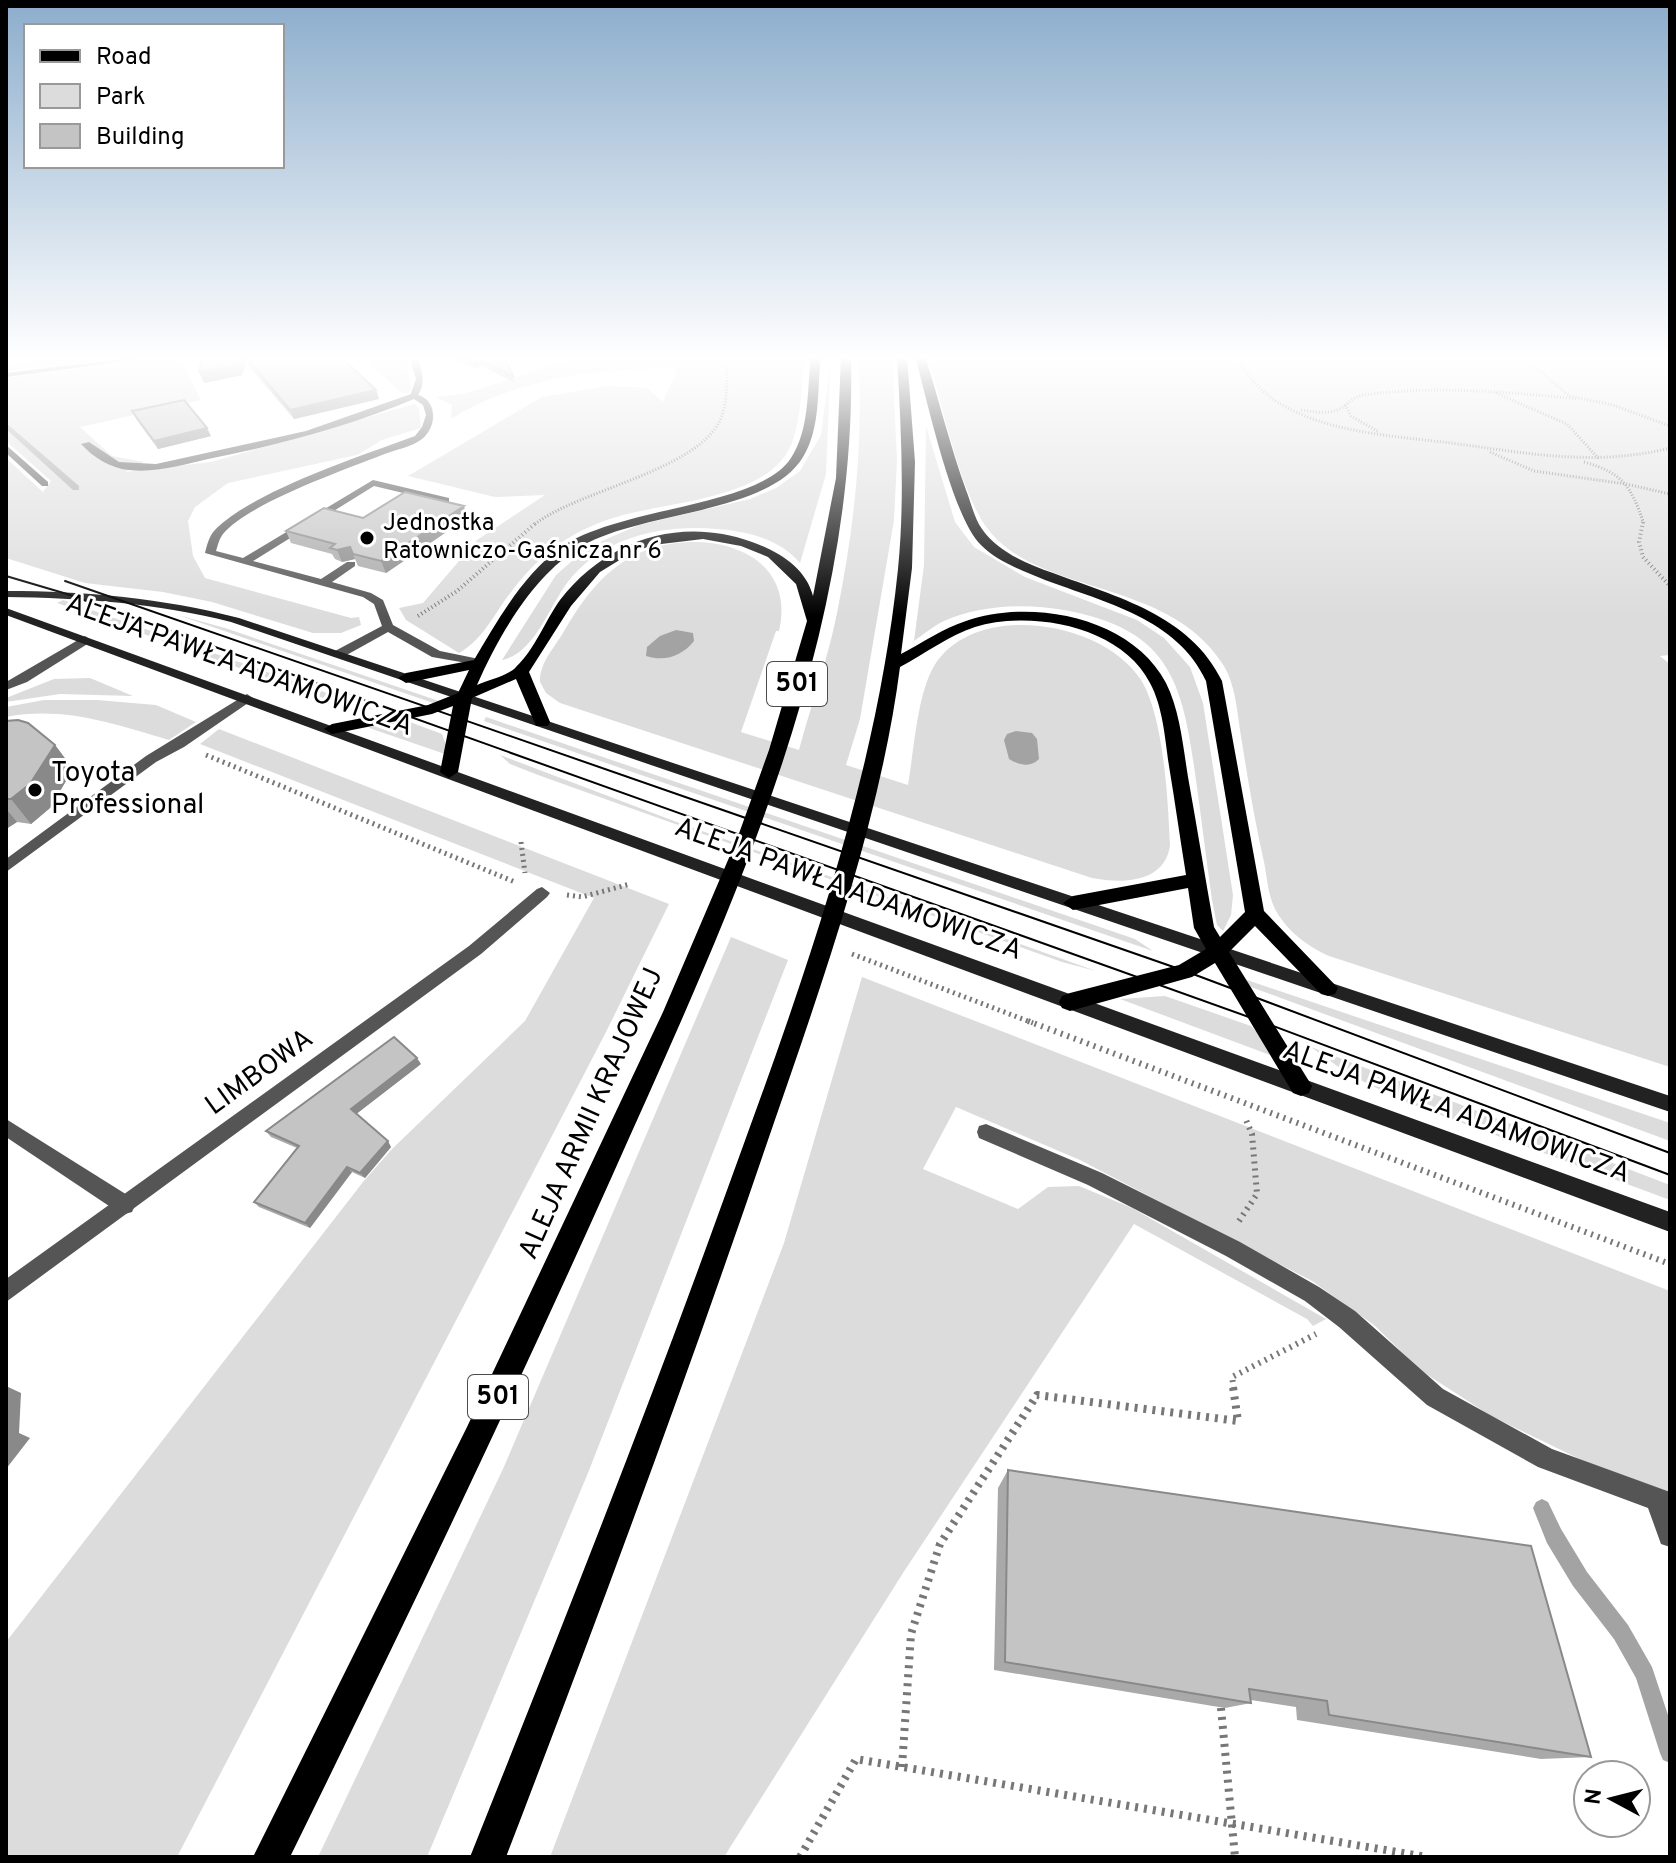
<svg xmlns="http://www.w3.org/2000/svg" width="1676" height="1863" font-family="Overpass,sans-serif">
<style>
.green{fill:#dcdcdc}
.water{fill:#a3a3a3}
.lines{fill:none;stroke-linecap:round;stroke-linejoin:round}
.stream{fill:#a3a3a3;fill-rule:evenodd}
.path-far4{stroke:#777;stroke-width:3;stroke-dasharray:1 2;stroke-linecap:butt}
.path-far3{stroke:#777;stroke-width:4;stroke-dasharray:1 3;stroke-linecap:butt}
.path-far2{stroke:#777;stroke-width:5;stroke-dasharray:2 4;stroke-linecap:butt}
.path-far1{stroke:#777;stroke-width:6;stroke-dasharray:2 5;stroke-linecap:butt}
.path{stroke:#777;stroke-width:8;stroke-dasharray:3 6;stroke-linecap:butt}
.lane{fill:#555;fill-rule:evenodd}
.street{fill:#555;fill-rule:evenodd}
.secondary{fill:#222;fill-rule:evenodd}
.primary{fill:#000;fill-rule:evenodd}
.tram{stroke:#000;stroke-width:2}
.wall{fill:#a9a9a9}
.shaded-wall{fill:#898989}
.building{fill:#c4c4c4;stroke:#898989;stroke-width:2}
.poi-dot{fill:#000;stroke:#fff;stroke-width:3}
.labels{text-anchor:middle;dominant-baseline:central;stroke-width:6;stroke-linejoin:round;paint-order:stroke}
.far-poi-label{font-size:24px;fill:#000;stroke:#fff;text-anchor:start}
.shield{fill:#fff;stroke:#4c4c4c;stroke-width:2}
.shield-label{font-size:26px;font-weight:bold;fill:#000}
.street-label{font-size:28px;fill:#000;stroke:#fff}
.poi-label{font-size:28px;fill:#000;stroke:#fff;text-anchor:start}
</style>
<rect width="100%" height="100%" fill="#fff"/>
<g class="green">
<path d="M32,356H149L6,371V366L22,365Z"/>
<path d="M174,356H200V359L182,362L201,400L80,427L112,456L144,462L125,472L211,462L414,404L419,408L421,428L382,440L357,455L228,483L195,507L188,521L193,556L205,578L351,618L359,617L361,625L341,633H313L212,602L163,592L85,583L6,558V458L43,492L51,481L6,441V378Z"/>
<path d="M361,356H405L411,388L409,393H402Z"/>
<path d="M582,356H805C801,385 802,418 791,445C769,498 671,502 623,515C601,521 580,530 562,542C538,558 519,580 503,603C490,622 480,641 459,653L406,620L399,608L423,603L477,540L545,495L495,497L408,476L542,397L607,386L647,388L663,402L677,369C602,367 516,378 451,419L452,405L435,397L463,394Z"/>
<path d="M831,356L826,474L800,563C780,539 747,531 717,529C662,524 602,537 567,583C549,607 534,654 502,660L556,575L588,547L639,525L750,499L776,488L800,471L821,435Z"/>
<path d="M858,356H892L897,460L894,520L860,719L846,765L908,785C914,751 917,695 934,666C974,600 1103,620 1141,680C1164,717 1168,801 1170,846C1164,883 1123,884 1092,878L560,703L546,693L540,682C539,664 554,648 563,633C581,602 600,574 633,556C693,525 799,544 779,631H776L741,732L799,750C811,705 828,659 837,613C854,529 864,442 858,356Z"/>
<path d="M928,356H1670V655L1660,656L1670,664V1067L1329,956C1308,947 1286,930 1275,909C1268,895 1267,877 1264,862C1254,818 1247,774 1240,730C1237,709 1235,685 1224,666C1169,577 1039,597 987,528C960,492 941,401 928,356Z"/>
<path d="M926,426L955,522L974,547L1025,577L1137,620L1164,638L1190,667L1203,703L1233,895L1231,915L1223,931L1217,925L1212,900C1206,858 1201,815 1195,773C1182,679 1168,629 1064,610C1025,603 980,605 944,621C933,626 923,635 914,641L924,565Z"/>
<path d="M63,600L375,710L337,703L57,603Z"/>
<path d="M178,615L225,628L439,701L436,704Z"/>
<path d="M90,678L133,696L60,694L6,702V698L54,679Z"/>
<path d="M44,700H97L156,705L196,722L169,740C114,724 64,706 6,717V707Z"/>
<path d="M486,717L1135,939L1153,951L484,721Z"/>
<path d="M410,722L442,734L448,750L445,754L369,728L375,724Z"/>
<path d="M219,729L669,904L606,1032L177,1857H6V1642L363,1182L392,1149L525,1021L594,898L200,744Z"/>
<path d="M500,755L674,821L1096,971L1062,962L538,775L510,764Z"/>
<path d="M731,937L788,960L588,1473L427,1857H318L503,1469Z"/>
<path d="M862,977L1670,1291V1492L1598,1468L1491,1416L1420,1370L1374,1325L1312,1281L1080,1160L956,1107L923,1169L1018,1209L1048,1187L1079,1186L1132,1208L1326,1319L1313,1326L1307,1319L1134,1224L903,1573L724,1857H550L784,1243Z"/>
<path d="M1244,979L1670,1123V1141L1251,987Z"/>
<path d="M1165,996L1251,1026L1281,1059L1120,999Z"/>
<path d="M1311,1047L1670,1185V1200L1403,1101L1348,1074Z"/>
</g>
<g class="water">
<path d="M676,630L693,633L694,641C682,656 665,662 646,656L647,647L660,636Z"/>
<path d="M1016,731L1032,733L1037,739L1039,759C1030,768 1019,765 1009,759L1004,740L1007,734Z"/>
</g>
<g class="lines">
<g class="stream">
<path d="M6,423L79,486V490H73L6,429Z"/>
<path d="M1542,1499L1548,1502L1561,1529L1587,1572L1628,1625L1652,1667L1670,1721V1763L1663,1760L1660,1753L1636,1678L1614,1639L1573,1586L1547,1543L1533,1508L1536,1502Z"/>
</g>
<g class="path-far4">
<path d="M1244,356L1240,364C1251,379 1262,393 1279,403C1328,433 1394,436 1451,443C1526,453 1595,467 1670,448"/>
<path d="M1514,356L1539,370L1569,396L1613,405L1670,426"/>
<path d="M1496,393L1567,424L1599,459"/>
<path d="M1345,405L1351,416L1379,432"/>
<path d="M1301,410C1315,412 1331,415 1343,407C1350,402 1354,396 1364,395C1434,385 1508,392 1578,399"/>
<path d="M1490,452L1534,471L1626,484L1670,494"/>
<path d="M1584,462C1623,473 1631,486 1644,524"/>
<path d="M535,524C581,489 700,470 721,418C729,399 726,376 727,356"/>
</g>
<g class="path-far3">
<path d="M1643,522L1639,542L1643,557L1670,586"/>
<path d="M418,616L457,591L537,522"/>
</g>
<g class="path-far2">
<path d="M206,755L515,882"/>
<path d="M521,842L525,873"/>
<path d="M567,895L582,897L630,884"/>
<path d="M852,954L1033,1023"/>
</g>
<g class="path-far1">
<path d="M1028,1021L1670,1264"/>
<path d="M1239,1221L1257,1194L1252,1134L1246,1120"/>
<path d="M1234,1389L1232,1377L1316,1334"/>
</g>
<g class="path">
<path d="M1221,1708L1235,1857"/>
<path d="M902,1767L911,1634L940,1544L1037,1395L1238,1421L1233,1387"/>
<path d="M800,1857L856,1759L1426,1857"/>
</g>
<g class="lane">
<path d="M145,356H167L6,377V373Z"/>
<path d="M411,394C436,394 440,424 422,439C412,447 394,450 382,455C344,470 247,504 223,534C219,539 218,545 216,551L243,558L373,480L449,498V502L445,503L374,486L253,561L321,579L347,562H355V566L332,582L371,593L383,600L393,625L440,651L484,660V666L432,657L388,632L343,657H335V651L382,626L374,604L363,597L205,553C207,545 209,537 214,531C250,492 364,455 415,436L422,427L426,415L423,405L414,399C347,427 278,445 208,459C182,465 155,473 129,470C110,468 94,458 81,444L89,442L119,462L156,464L306,431Z"/>
<path d="M6,445L48,482V486H42L6,453Z"/>
<path d="M247,694L253,698L251,701L184,747L156,762L6,872V859L146,756Z"/>
<path d="M6,1119L132,1198L135,1205L132,1212L125,1214L118,1212L6,1137Z"/>
<path d="M986,1124L1102,1173L1240,1242L1319,1287L1355,1311L1443,1389L1552,1449L1670,1492V1547L1661,1544L1648,1508L1538,1467L1427,1405L1339,1327L1305,1301L1226,1256L1088,1185L979,1138L977,1132L979,1126Z"/>
</g>
<g class="street">
<path d="M409,356H417C422,371 428,387 414,399L410,396L416,379Z"/>
<path d="M85,636L91,640L89,643L27,682L6,690V682Z"/>
<path d="M542,887L550,893L547,897L481,954L6,1302V1279L469,946L537,889Z"/>
</g>
<g class="secondary">
<path d="M6,591C86,591 162,598 239,618L1670,1096V1112L231,622C156,603 83,598 6,597Z"/>
<path d="M6,608L1670,1212V1232L6,615Z"/>
</g>
<g class="primary">
<path d="M811,356H821C817,389 821,428 803,457C769,514 642,511 582,546C534,574 499,635 477,685C488,680 508,676 516,667C535,649 545,621 560,600C607,540 679,516 752,542C778,551 806,568 813,596L836,478L841,356H851C858,645 728,916 613,1174C510,1404 401,1631 290,1857H253L467,1427L663,1012L737,839L769,750L807,621L796,584L768,557L741,546L703,539L653,545L631,553L600,572L571,606L529,672L550,722L548,726H536L516,679L472,698L458,772L449,778L440,772L453,706L432,714L332,734L324,729L332,724L428,705L458,693L469,670L406,683L398,678L406,673L474,660C497,621 523,575 560,548C619,506 758,508 791,458C810,429 807,389 811,356Z"/>
<path d="M897,356H907L915,462L912,568L901,654C922,643 944,628 966,621C1031,598 1132,617 1166,683C1180,711 1183,746 1188,777C1197,827 1205,877 1214,927L1220,937L1245,912L1206,681C1178,619 1104,602 1045,580C1023,571 998,562 981,545C952,517 927,399 915,356H925C939,400 950,446 966,490C971,502 974,518 982,529C998,552 1027,564 1053,573C1117,597 1190,615 1222,681L1264,911L1338,988L1335,994L1328,996L1321,994L1255,926L1229,952L1312,1086L1309,1093L1301,1096L1293,1093L1215,963L1192,977L1070,1011L1062,1008L1059,1002L1062,996L1070,993L1179,965L1206,949L1194,928L1188,888L1073,910L1063,903L1073,896L1186,875C1180,838 1175,802 1169,766C1165,739 1163,707 1150,683C1121,626 1031,610 975,627C950,635 924,654 900,667C880,823 819,992 768,1140C686,1381 597,1620 506,1857H470C555,1644 640,1431 718,1215C794,1006 875,792 898,569C905,498 901,427 897,356Z"/>
</g>
<g class="tram">
<path d="M6,576L67,594L1260,1021L1670,1175"/>
<path d="M65,581L1185,971L1670,1153"/>
</g>
</g>
<g class="wall">
<path d="M202,356H340L376,390L379,399L294,419L248,365L247,360L242,375L204,383Z"/>
<path d="M453,356H504L515,383L482,366L474,368L454,359Z"/>
<path d="M132,411L211,436L158,449L136,419Z"/>
<path d="M363,518H467L386,573L358,566L355,559L342,562L335,559L332,554L291,543L286,531Z"/>
<path d="M6,721L55,745L73,769L50,808L31,824L17,822L6,829Z"/>
<path d="M421,1064L356,1114L391,1147L365,1178L352,1172L310,1228L259,1207L254,1202L297,1148L271,1137L266,1131Z"/>
<path d="M1008,1470L1591,1757L1541,1759L1297,1720L1296,1707L1251,1700V1703L1225,1708L994,1670L998,1488Z"/>
</g>
<g class="shaded-wall">
<path d="M241,356H248H245L247,360L242,375L204,383L199,372Z"/>
<path d="M480,359L482,366L474,368L472,361Z"/>
<path d="M376,390L379,399L294,419L290,410Z"/>
<path d="M207,428L211,436L158,449L154,441Z"/>
<path d="M464,506L467,518L386,573L381,561Z"/>
<path d="M350,547L355,559L342,562L337,550Z"/>
<path d="M55,745L73,769L50,808L31,824L11,799Z"/>
<path d="M6,809L17,822L6,829Z"/>
<path d="M417,1058L421,1064L355,1115L351,1109Z"/>
<path d="M388,1141L391,1147L365,1178L360,1173Z"/>
<path d="M347,1167L352,1172L310,1228L305,1223Z"/>
<path d="M6,1386L21,1393L19,1433L30,1438L6,1469Z"/>
</g>
<g class="building">
<path d="M202,356H241L238,365L199,372Z"/>
<path d="M245,356H340L376,390L290,410Z"/>
<path d="M461,356H504L513,376L480,359L472,361Z"/>
<path d="M184,400L207,428L154,441L132,411Z"/>
<path d="M405,492L464,506L381,561L353,554L350,547L337,550L330,548L335,544L286,531L324,508L363,518Z"/>
<path d="M18,720L28,723L55,745L30,784L11,799H6V721Z"/>
<path d="M394,1037L417,1058L351,1109L388,1141L360,1173L347,1167L305,1223L254,1202L299,1146L266,1131Z"/>
<path d="M1008,1470L1531,1546L1591,1757L1329,1715L1327,1701L1249,1689L1251,1703L1005,1662Z"/>
</g>
<linearGradient id="sky" x2="0" y2="1"><stop stop-color="#8cadcc"/><stop offset="0.58" stop-color="#fff"/><stop offset="1" stop-color="#fff" stop-opacity="0"/></linearGradient>
<rect width="1676" height="617" fill="url(#sky)"/>
<g class="poi-dot">
<circle cx="367" cy="538" r="8"/>
<circle cx="35" cy="790" r="8"/>
</g>
<g class="labels">
<g class="far-poi-label">
<text x="383" y="524">Jednostka<tspan x="383" dy="28">Ratowniczo-Gaśnicza nr 6</tspan></text>
</g>
<g class="shield">
<rect x="767" y="662" width="60" height="44" rx="6"/>
<rect x="468" y="1375" width="60" height="44" rx="6"/>
</g>
<g class="shield-label">
<text x="797" y="684">501</text>
<text x="498" y="1397">501</text>
</g>
<g class="street-label">
<text transform="translate(239 666) rotate(20)">ALEJA PAWŁA ADAMOWICZA</text>
<text transform="translate(848 890) rotate(20)">ALEJA PAWŁA ADAMOWICZA</text>
<text transform="translate(260 1073) rotate(-36)">LIMBOWA</text>
<text transform="translate(1456 1113) rotate(20)">ALEJA PAWŁA ADAMOWICZA</text>
<text transform="translate(592 1114) rotate(-66)">ALEJA ARMII KRAJOWEJ</text>
</g>
<g class="poi-label">
<text x="51" y="774">Toyota<tspan x="51" dy="32">Professional</tspan></text>
</g>
</g>
<rect width="1676" height="1863" fill="none" stroke="#000000" stroke-width="16"/>
<rect x="24" y="24" width="260" height="144" fill="#ffffff" stroke="#999999" stroke-width="2"/>
<rect x="40" y="50" width="40" height="12" fill="#000000" stroke="#999999" stroke-width="2"/>
<text x="96" y="64" font-size="24" fill="#000000">Road</text>
<rect x="40" y="84" width="40" height="24" fill="#dcdcdc" stroke="#999999" stroke-width="2"/>
<text x="96" y="104" font-size="24" fill="#000000">Park</text>
<rect x="40" y="124" width="40" height="24" fill="#c4c4c4" stroke="#999999" stroke-width="2"/>
<text x="96" y="144" font-size="24" fill="#000000">Building</text>
<g transform="translate(1612 1799) rotate(277)"><circle r="38" fill="#ffffff" stroke="#999999" stroke-width="2"/>
<path d="M0-6L14 30L0 20L-14 30Z" fill="#000000"/>
<text y="-12" font-size="22" font-weight="bold" text-anchor="middle" fill="#000000">N</text>
</g>
</svg>
